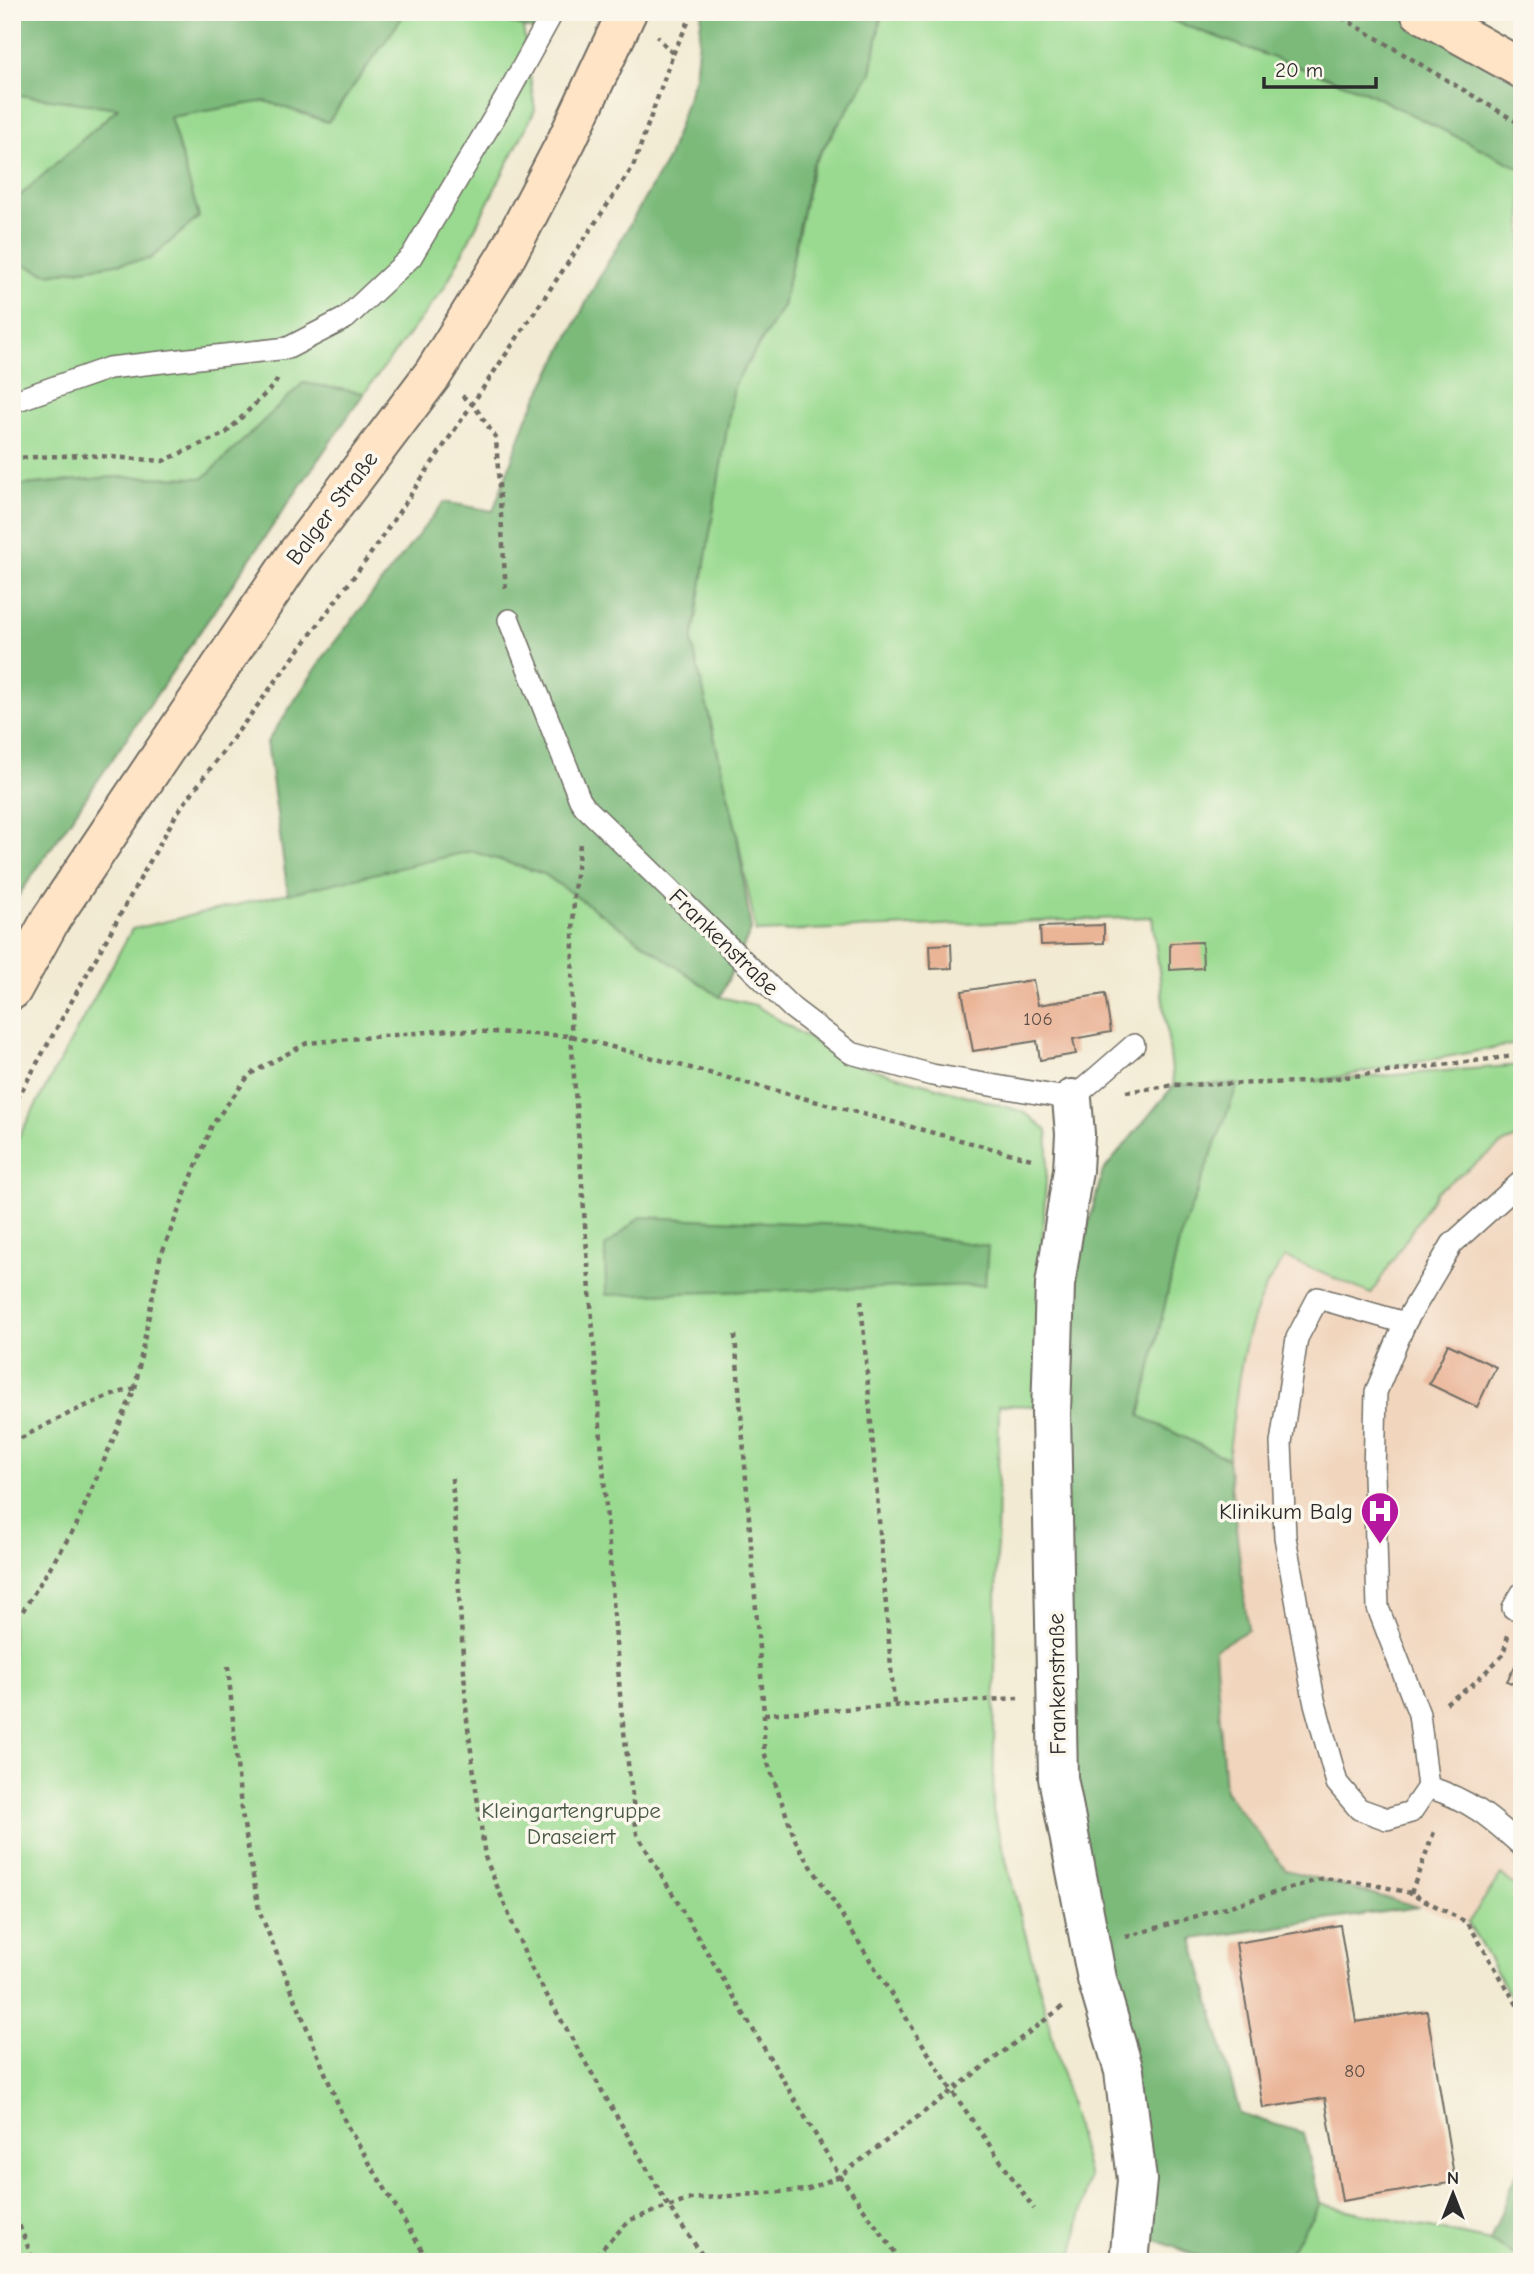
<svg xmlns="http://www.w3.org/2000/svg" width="1534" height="2274" font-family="'Comic Neue',sans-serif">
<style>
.built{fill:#f1d5bd}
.green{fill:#9ada90;stroke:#62825e;stroke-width:2}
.forest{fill:#7bba7a;stroke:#537252;stroke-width:2}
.building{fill:#eab497}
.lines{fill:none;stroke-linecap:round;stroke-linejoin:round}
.lane-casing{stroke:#716e65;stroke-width:24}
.street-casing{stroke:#716e65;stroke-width:42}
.secondary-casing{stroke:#716e65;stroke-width:42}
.path{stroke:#716e65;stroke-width:4.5;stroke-dasharray:5 5;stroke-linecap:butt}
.lane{stroke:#fff;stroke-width:21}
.street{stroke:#fff;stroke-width:38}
.secondary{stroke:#ffe4c6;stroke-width:38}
.labels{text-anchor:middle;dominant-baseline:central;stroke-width:7;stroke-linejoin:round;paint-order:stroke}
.number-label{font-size:19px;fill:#5b4d46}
.street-label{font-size:23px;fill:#2b2b2b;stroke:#fbf7ec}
.poi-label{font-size:23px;fill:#2b2b2b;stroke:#fbf7ec;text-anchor:end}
.park-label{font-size:23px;fill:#475744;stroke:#fbf7ec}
</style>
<rect width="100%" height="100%" fill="#fbf7ec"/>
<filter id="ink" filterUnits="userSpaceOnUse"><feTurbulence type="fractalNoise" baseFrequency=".0143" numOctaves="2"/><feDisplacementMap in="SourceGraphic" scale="14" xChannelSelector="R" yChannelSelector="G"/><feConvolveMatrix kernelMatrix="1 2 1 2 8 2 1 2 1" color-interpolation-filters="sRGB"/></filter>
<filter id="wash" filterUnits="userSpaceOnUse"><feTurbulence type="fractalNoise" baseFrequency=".00686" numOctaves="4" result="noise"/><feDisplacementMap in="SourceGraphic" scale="28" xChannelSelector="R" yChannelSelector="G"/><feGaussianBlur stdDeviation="1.57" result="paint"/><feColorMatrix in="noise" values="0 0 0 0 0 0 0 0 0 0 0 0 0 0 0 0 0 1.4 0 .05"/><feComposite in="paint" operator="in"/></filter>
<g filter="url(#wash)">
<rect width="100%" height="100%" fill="#f2ead2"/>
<path class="built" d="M1522,1136V1892L1501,1874L1468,1923L1419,1907L1286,1870L1225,1791L1215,1649L1248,1630L1228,1459L1241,1366L1250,1326L1265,1288L1286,1257L1371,1294L1437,1191L1504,1143Z"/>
<g class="green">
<path d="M406,12H476L523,27L535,110L445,287L364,393L303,383L204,478L116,477L12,486V260L48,274L150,259L199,217L170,117L265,101L328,122Z"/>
<path d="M882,12H1149L1364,91L1522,169V1043L1316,1081L1522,1065V1136L1504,1143L1437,1191L1371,1294L1285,1257C1279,1267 1270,1278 1265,1289C1239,1341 1236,1402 1228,1459L1140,1416L1180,1237L1238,1084L1174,1085L1152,917L756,932L736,829L692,643L734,385L783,306L813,165L871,73Z"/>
<path d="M12,94L119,107L12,203Z"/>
<path d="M471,851L544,874L720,997L755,1005L845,1061L1024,1112L1047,1130L1048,1149L1040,1278L1043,1406L999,1405L993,1811L1089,2177L1071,2262H12V1149L132,929Z"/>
<path d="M1501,1874L1522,1892V2015L1468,1923Z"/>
<path d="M1320,2204L1490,2241L1522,2259V2262H1283Z"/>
</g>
<g class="forest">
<path d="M12,12H406L328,122L265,101L170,117L199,217L150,259L48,274L12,260V203L118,108L12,94Z"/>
<path d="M476,12H551L542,33Z"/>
<path d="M702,12H882L871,73L812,165L783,306L734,385L692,643L736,829L751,930L720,997L544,874L471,851L288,894L267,742L327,652L444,502L493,511L527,418L600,276L668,158L695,76Z"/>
<path d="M1149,12H1396L1522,84V169L1364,91Z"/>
<path d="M303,383L364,393L12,905V486L116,477L204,478Z"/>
<path d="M1238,1084L1180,1237L1140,1416L1228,1459L1248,1630L1215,1649L1225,1791L1286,1870L1419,1907L1193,1939L1240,2114L1304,2133L1320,2204L1283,2262H1212L1151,2238L1124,2071L1058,1778L1070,1290L1103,1171L1174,1085Z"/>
<path d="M640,1217L849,1225L988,1246L985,1285L606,1295L605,1247Z"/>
<path d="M1522,2157V2259L1490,2241Z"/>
</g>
<g id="blocks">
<g class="building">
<path d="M1104,925V943L1041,945L1040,927Z"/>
<path d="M1202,942L1203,968L1170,970V943Z"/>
<path d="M951,944L952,968L931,969L930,945Z"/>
<path d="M1033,980L1038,1005L1105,994L1111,1032L1073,1039L1076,1054L1040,1060L1037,1041L973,1051L962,991Z"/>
<path d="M1448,1344L1496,1367L1477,1407L1429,1384Z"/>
<path d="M1522,1653V1688L1507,1681Z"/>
<path d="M1340,1925L1356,2022L1427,2011L1455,2182L1342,2201L1325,2098L1263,2108L1236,1943Z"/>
</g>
</g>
</g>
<g filter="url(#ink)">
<use href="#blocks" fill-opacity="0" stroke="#716e65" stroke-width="2"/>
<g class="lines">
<g class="lane-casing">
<g id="lane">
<path d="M12,402L109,368L288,348L346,318L411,257L504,101L553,12"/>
<path d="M509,620L580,800L585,807L792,1008L851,1053L932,1075L1072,1099L1134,1045"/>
<path d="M1522,1181L1452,1244L1405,1323L1376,1392L1374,1474L1378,1608L1419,1714L1428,1787C1470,1800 1490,1817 1522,1846"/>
<path d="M1405,1323L1318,1298L1297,1338L1281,1443L1285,1537L1314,1700L1337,1783L1359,1809L1387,1819L1411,1812L1428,1787"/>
<path d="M1513,1608L1522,1593"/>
</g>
</g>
<g class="street-casing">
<path id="street" d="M1072,1099L1075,1134L1073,1170L1055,1285L1051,1413L1058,1778L1097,1979L1124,2071L1137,2180L1129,2262"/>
</g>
<g class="secondary-casing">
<g id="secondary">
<path d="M1420,12L1522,69"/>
<path d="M12,990L51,919L293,559L433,374L507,255L567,140L627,12"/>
</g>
</g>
<g class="path">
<path d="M1333,12L1522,125"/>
<path d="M673,54L693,12"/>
<path d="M462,396L473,404L496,438L506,592"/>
<path d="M12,458L85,455L163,461L226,433L275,384L278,377"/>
<path d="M580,844L574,891L571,1036L621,1708L637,1834L840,2176L902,2262"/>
<path d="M1126,1092L1174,1085L1306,1082L1522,1055"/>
<path d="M12,1108L177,813L367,559L633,167L673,54L657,36"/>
<path d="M861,1300L894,1704"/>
<path d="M735,1335L764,1714V1752L796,1842L952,2091L1034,2209"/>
<path d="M12,1443C51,1422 92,1400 135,1388"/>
<path d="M452,1478L467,1720L485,1857L530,1966L669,2207L707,2262"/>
<path d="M12,1628L76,1526L135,1388L160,1258L212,1125L250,1074L307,1043L449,1030L571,1036L1035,1160"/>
<path d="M228,1666L241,1808L259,1910L346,2124L429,2262"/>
<path d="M1446,1703L1471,1686L1503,1655L1508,1635"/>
<path d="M764,1714L1018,1698"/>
<path d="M1411,1893L1434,1832"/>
<path d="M1126,1937L1324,1878L1375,1885L1411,1893L1468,1923L1522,2013"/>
<path d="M12,2207L34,2262"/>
<path d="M589,2262L630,2220L691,2199L806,2190L840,2176L1066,2004"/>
</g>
<use href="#lane" class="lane"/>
<use href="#street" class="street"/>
<use href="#secondary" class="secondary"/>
</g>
</g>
<defs>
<g id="hospital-pin" transform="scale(2.0125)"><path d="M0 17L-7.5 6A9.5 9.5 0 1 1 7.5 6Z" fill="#b5179e" stroke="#fbf7ec"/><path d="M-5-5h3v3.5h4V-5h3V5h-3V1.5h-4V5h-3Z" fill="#fff"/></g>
</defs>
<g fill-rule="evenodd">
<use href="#hospital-pin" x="1380" y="1511"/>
</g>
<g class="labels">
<g class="number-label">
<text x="1038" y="1019">106</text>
<text x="1355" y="2071">80</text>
</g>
<g class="street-label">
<text transform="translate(332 508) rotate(-53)">Balger Straße</text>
<text transform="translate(724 942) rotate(44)">Frankenstraße</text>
<text transform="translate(1057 1684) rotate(-91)">Frankenstraße</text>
</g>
<g class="poi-label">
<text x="1353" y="1511">Klinikum Balg</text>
</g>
<g class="park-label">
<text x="571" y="1810">Kleingartengruppe<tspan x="571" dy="26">Draseiert</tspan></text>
</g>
</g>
<rect width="1534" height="2274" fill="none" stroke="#fbf7ec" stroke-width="42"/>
<g transform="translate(1453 2194)" stroke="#fbf7ec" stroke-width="5" paint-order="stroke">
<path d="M0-5L12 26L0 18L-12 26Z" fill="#2b2b2b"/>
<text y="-10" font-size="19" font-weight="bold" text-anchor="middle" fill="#2b2b2b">N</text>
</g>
<path d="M1264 77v10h112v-10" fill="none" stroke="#2b2b2b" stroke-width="3.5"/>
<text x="1275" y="77" font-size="21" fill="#2b2b2b" stroke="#fbf7ec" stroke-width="5" paint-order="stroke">20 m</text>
</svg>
